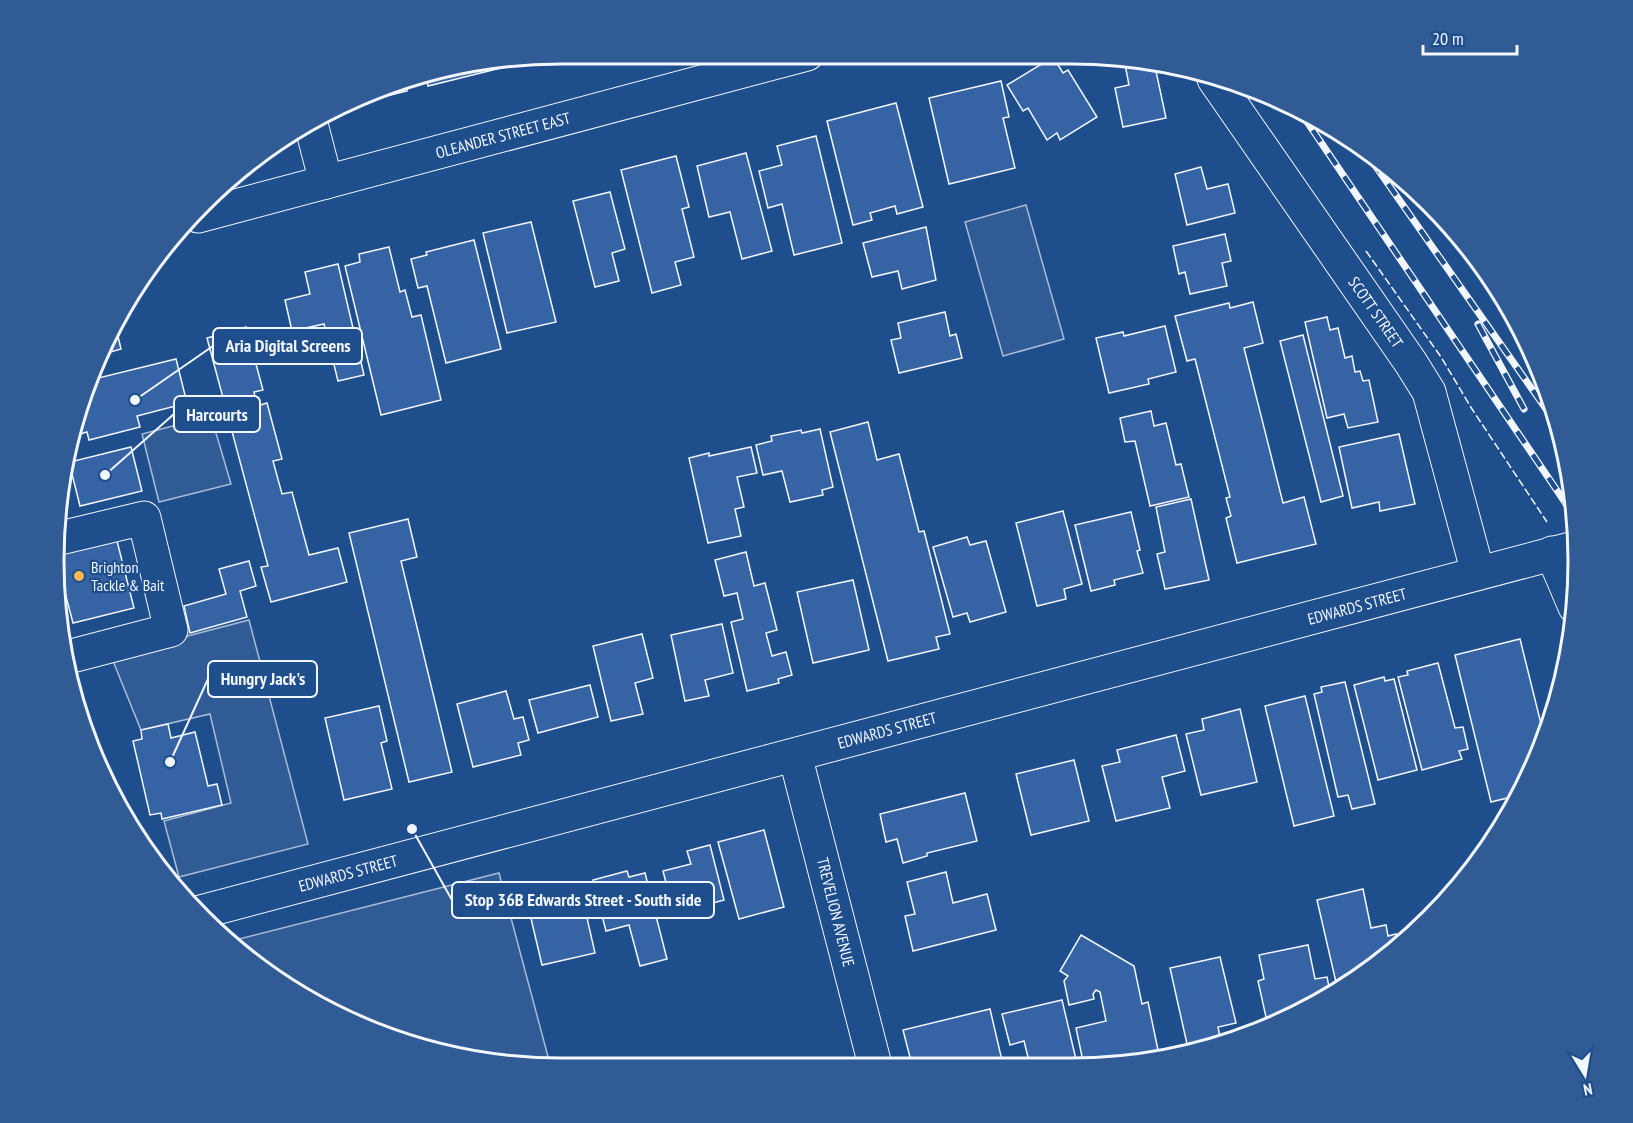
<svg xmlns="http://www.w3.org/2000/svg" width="1633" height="1123" font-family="'PT Sans Narrow',sans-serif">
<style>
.built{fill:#305b95;stroke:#a8bbd7;stroke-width:1.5}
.building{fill:#3563a3;stroke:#f2f6ff;stroke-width:1.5}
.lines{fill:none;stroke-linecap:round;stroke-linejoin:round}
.minor-casing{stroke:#f2f6ff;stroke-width:35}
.minor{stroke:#1f4e8c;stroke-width:33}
.rail-casing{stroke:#f2f6ff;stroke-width:7}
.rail{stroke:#1f4e8c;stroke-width:4.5;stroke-dasharray:14;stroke-linecap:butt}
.fence{stroke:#f2f6ff;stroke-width:1.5;stroke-dasharray:8 3;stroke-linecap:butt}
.poi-dot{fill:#ffb74d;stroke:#1f4e8c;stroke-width:2}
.labels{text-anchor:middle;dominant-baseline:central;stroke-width:4.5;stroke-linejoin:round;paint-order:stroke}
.street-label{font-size:16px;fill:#f2f6ff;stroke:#1f4e8c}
.poi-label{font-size:16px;fill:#f2f6ff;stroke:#1f4e8c;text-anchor:start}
.rim{fill:none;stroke:#f2f6ff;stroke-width:3}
.leader{fill:none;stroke:#f2f6ff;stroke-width:2}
.callout-dot{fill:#f2f6ff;stroke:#1f4e8c;stroke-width:2}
.callout{fill:#1f4e8c;stroke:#f2f6ff;stroke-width:2}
.callout-label{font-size:18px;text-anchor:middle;font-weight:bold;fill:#f2f6ff}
</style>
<rect width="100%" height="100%" fill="#1f4e8c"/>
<g class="built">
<path d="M1026,205L1064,339L1003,356L965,222Z"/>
<path d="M211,416L231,484L159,502L142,434Z"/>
<path d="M249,620L308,844L179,877L164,821L231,803L210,714L141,730L111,656Z"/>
<path d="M499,873L551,1068L463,1059L337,1017L231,941Z"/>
</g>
<g class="building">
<path d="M1053,57L1063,73L1068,70L1097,117L1060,140L1057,133L1047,140L1028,108L1023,111L1007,85Z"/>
<path d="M1124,59L1154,62L1166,118L1123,127L1115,88L1129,85Z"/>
<path d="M504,64L505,67L428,86L425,76Z"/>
<path d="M405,80L407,91L362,102L361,99L399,81Z"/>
<path d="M1001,81L1009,117L1003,118L1015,168L949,184L929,98Z"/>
<path d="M896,103L923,207L897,214L895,206L870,213L872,220L853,225L827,121Z"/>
<path d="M816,136L842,243L794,255L782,204L768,208L759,171L782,165L777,146Z"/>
<path d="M746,153L772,251L742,259L730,212L709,217L697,166Z"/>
<path d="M676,156L689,207L682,209L694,257L675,262L681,285L652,293L621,170Z"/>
<path d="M1201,167L1207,189L1228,184L1235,213L1187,225L1175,174Z"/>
<path d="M610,192L625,249L612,253L619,281L595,287L573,201Z"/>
<path d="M531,222L556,322L507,333L483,233Z"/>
<path d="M926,227L936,280L902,289L898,271L872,277L863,243Z"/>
<path d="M1225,234L1231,261L1222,263L1227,286L1190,294L1185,272L1179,274L1173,246Z"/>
<path d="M474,240L501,349L446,363L427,286L418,288L411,259L427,255L426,252Z"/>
<path d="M389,247L400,292L405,290L412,317L421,315L441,400L381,415L345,266L360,262L359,254Z"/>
<path d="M338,264L364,375L338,381L324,324L292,331L285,300L310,294L305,272Z"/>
<path d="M1253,302L1263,343L1244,348L1283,503L1304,497L1316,544L1237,563L1226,518L1231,516L1226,498L1230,497L1195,359L1187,361L1175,316L1229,303L1230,308Z"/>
<path d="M945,312L950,336L956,334L962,358L899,373L891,340L901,338L898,323Z"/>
<path d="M1327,317L1330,330L1338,328L1345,358L1352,356L1355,372L1360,371L1363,381L1369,380L1378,422L1348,428L1344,414L1327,418L1305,322Z"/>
<path d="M1165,326L1176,372L1148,379L1149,384L1109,393L1096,338L1123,332L1124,336Z"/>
<path d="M246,327L263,390L254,392L257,406L267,403L282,459L273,461L282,494L292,492L309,555L338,548L347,582L271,602L261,567L268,566L207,338Z"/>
<path d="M116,328L121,349L100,355Z"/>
<path d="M1303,335L1343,496L1321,502L1280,341Z"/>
<path d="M176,359L187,403L137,416L140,427L89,440L87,432L80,434L79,427L90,380Z"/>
<path d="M1151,411L1154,426L1166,423L1176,465L1181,464L1189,497L1150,506L1135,441L1125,442L1120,418Z"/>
<path d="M868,422L877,460L899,454L919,532L924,531L950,634L936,637L939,649L888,661L830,432Z"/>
<path d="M820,429L833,487L822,490L823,495L790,502L782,471L763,475L756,445L772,441L771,436L801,430L802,433Z"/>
<path d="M1399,434L1415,504L1380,511L1379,502L1352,508L1339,447Z"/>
<path d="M131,447L142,491L80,506L70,466V462Z"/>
<path d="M751,447L757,473L737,477L744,507L735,509L741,536L708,543L689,458L709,453V456Z"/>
<path d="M1191,499L1209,580L1165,589L1157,554L1165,552L1156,507Z"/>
<path d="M1063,511L1082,584L1064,589L1066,599L1037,606L1016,523Z"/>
<path d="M1131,512L1140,550L1137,551L1143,573L1114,580L1115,585L1091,591L1075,525Z"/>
<path d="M408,519L417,557L401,561L452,772L409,782L349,533Z"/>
<path d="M116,537L134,608L73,623L57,562V552Z"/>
<path d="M967,537L970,545L986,541L1006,612L970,622L967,613L953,617L933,547Z"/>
<path d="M746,552L754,586L765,583L777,630L766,633L772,656L786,652L792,675L778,679L779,683L747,691L731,622L743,619L737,593L724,596L715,560Z"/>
<path d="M249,561L256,586L240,591L247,617L190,633L184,606L226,594L219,569Z"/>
<path d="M853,580L869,650L813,663L797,592Z"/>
<path d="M722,624L733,673L705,680L709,696L685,701L671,635Z"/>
<path d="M642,634L653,678L635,683L643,714L611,721L593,646Z"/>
<path d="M1520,639L1545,740L1540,755L1525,784L1522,785L1523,789L1519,795L1491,802L1455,655Z"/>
<path d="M1438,663L1455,728L1463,727L1468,749L1459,751L1462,759L1422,770L1398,677L1408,675L1407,671Z"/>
<path d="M1384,677L1385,681L1394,679L1417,770L1378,780L1354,685Z"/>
<path d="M1345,682L1375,804L1352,809L1348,795L1338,797L1314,694L1322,692L1321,687Z"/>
<path d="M590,685L598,717L538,733L529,700Z"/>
<path d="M506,691L514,719L523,717L529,740L518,743L521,755L473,767L457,704Z"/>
<path d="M1305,696L1334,816L1294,826L1265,706Z"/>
<path d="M379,706L387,741L381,743L392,789L344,800L325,718Z"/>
<path d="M1240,709L1257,782L1201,795L1186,734L1204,730L1202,719Z"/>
<path d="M168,724L171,738L195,732L208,786L217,784L222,805L162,819L161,813L150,815L133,741L142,739L141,730Z"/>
<path d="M1176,735L1185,771L1162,777L1170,808L1116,821L1102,766L1120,762L1117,750Z"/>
<path d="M1074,760L1089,821L1031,835L1016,774Z"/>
<path d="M965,793L977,841L927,853V856L903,863L897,839L886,842L880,814Z"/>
<path d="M764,830L784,907L739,919L718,842Z"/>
<path d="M710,845L724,900L691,909L688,898L671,902L663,871L691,864L687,851Z"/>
<path d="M627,871L629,877L645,873L667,959L640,966L629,925L606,931L593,880Z"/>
<path d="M946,872L953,903L987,894L996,930L913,951L905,916L915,914L907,882Z"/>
<path d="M579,883L595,953L542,965L525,893Z"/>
<path d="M1363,889L1371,928L1386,925L1388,936L1396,934L1399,946L1354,983L1338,991L1317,900Z"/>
<path d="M1081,935L1134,966L1142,1004L1148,1002L1158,1050L1084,1066L1076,1028L1106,1021L1100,992L1096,990L1093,994L1094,999L1069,1005L1064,981L1068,976L1060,971Z"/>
<path d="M1308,945L1315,979L1327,977L1331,996L1310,1007L1296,1010L1297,1013L1278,1024L1268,1026L1258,981L1264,979L1259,955Z"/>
<path d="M1220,957L1236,1023L1218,1027L1220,1037L1187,1044L1170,968Z"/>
<path d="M1062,1000L1078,1068L1031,1069L1024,1041L1010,1045L1002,1014Z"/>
<path d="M990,1009L1004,1069H913L903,1030Z"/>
</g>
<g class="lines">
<g class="minor-casing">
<g id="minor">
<path d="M1214,79L1411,363L1429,392L1478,573"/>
<path d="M311,124L326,182"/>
<path d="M198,216L807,54"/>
<path d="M56,539L144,518L171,630L64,658"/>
<path d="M1552,553L1575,607"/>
<path d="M795,755L876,1069"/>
<path d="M197,913L1578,547"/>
</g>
</g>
<use href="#minor" class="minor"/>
<g class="rail-casing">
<g id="rail">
<path d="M1297,107L1575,517"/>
<path d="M1372,161L1558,426"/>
<path d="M1478,324L1524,409"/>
</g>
</g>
<use href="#rail" class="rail"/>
<path class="fence" d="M1366,251L1441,357L1472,409L1547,522"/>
</g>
<circle class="poi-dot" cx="79" cy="576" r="6"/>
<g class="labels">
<g class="street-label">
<text transform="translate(503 135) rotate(-15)">OLEANDER STREET EAST</text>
<text transform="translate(1376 312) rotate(55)">SCOTT STREET</text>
<text transform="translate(1357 606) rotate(-15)">EDWARDS STREET</text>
<text transform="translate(887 730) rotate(-15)">EDWARDS STREET</text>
<text transform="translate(348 873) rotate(-15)">EDWARDS STREET</text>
<text transform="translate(836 912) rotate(76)">TREVELION AVENUE</text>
</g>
<g class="poi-label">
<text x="91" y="567">Brighton<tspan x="91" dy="18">Tackle &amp; Bait</tspan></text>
</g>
</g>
<path d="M0 0H1633V1123H0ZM561 64H1071A497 497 0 0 1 1568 561V561A497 497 0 0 1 1071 1058H561A497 497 0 0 1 64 561V561A497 497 0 0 1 561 64Z" fill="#305b95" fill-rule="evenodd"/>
<path class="rim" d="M561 64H1071A497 497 0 0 1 1568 561V561A497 497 0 0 1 1071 1058H561A497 497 0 0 1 64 561V561A497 497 0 0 1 561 64Z"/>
<path class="leader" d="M135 400L213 346M105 475L174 414M170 762L208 679M412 829L452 900"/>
<g class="callout-dot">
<circle cx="135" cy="400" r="6"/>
<circle cx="105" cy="475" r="6"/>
<circle cx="170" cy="762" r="6"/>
<circle cx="412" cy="829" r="6"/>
</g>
<g class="callout">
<rect x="213" y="328" width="149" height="36" rx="6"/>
<rect x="174" y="396" width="86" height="36" rx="6"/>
<rect x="208" y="661" width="109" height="36" rx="6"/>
<rect x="452" y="882" width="262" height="36" rx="6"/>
</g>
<g class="callout-label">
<text x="288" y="352">Aria Digital Screens</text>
<text x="217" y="421">Harcourts</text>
<text x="263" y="685">Hungry Jack's</text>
<text x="583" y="906">Stop 36B Edwards Street - South side</text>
</g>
<g transform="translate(1585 1075) rotate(169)" stroke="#1f4e8c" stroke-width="4.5" paint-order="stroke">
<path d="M0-4.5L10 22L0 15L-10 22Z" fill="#f2f6ff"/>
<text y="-9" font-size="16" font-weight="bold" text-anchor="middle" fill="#f2f6ff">N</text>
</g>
<path d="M1423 45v9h94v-9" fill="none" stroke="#f2f6ff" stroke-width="3"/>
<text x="1432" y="45" font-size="18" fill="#f2f6ff" stroke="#1f4e8c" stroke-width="4.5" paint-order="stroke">20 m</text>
</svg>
